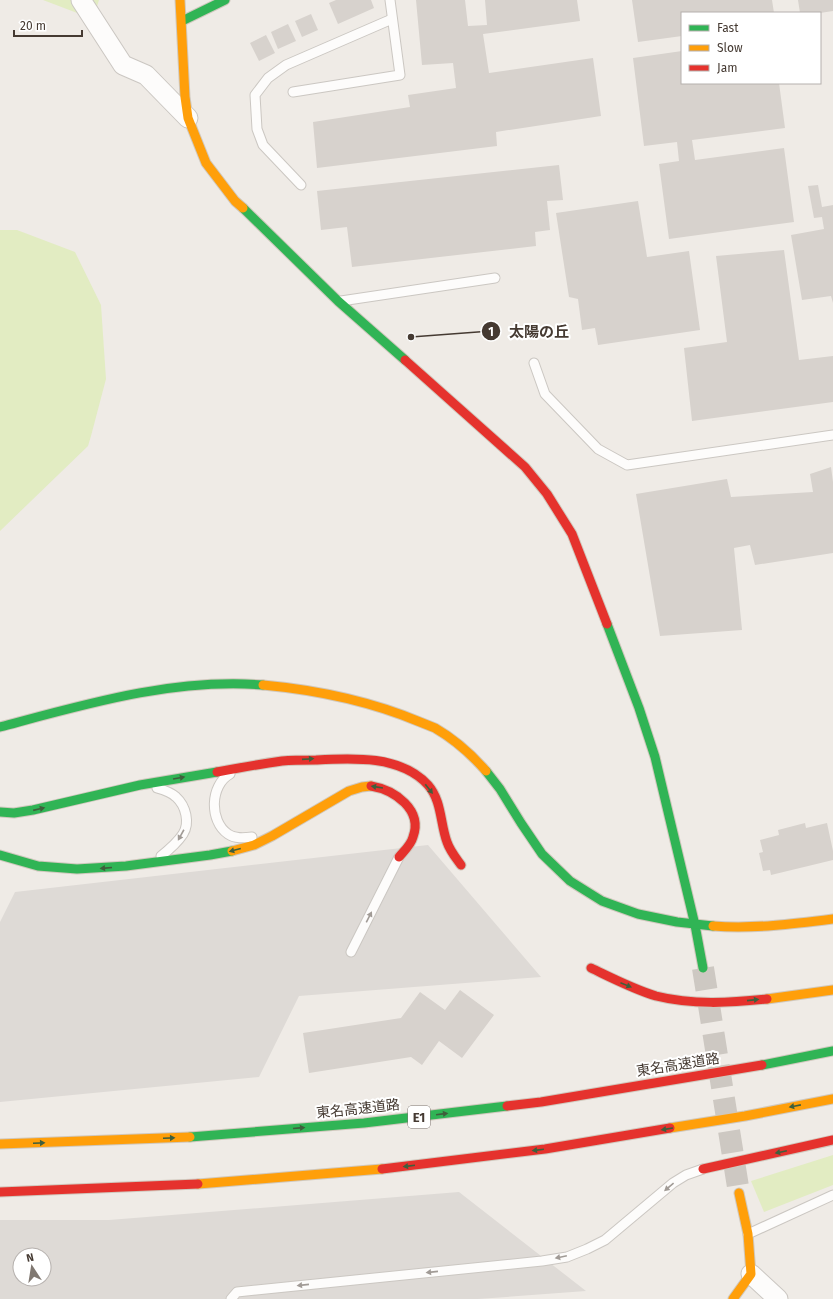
<svg xmlns="http://www.w3.org/2000/svg" width="833" height="1299" font-family="'Fira Sans','Noto Sans JP',sans-serif">
<style>
.green{fill:#e2ecc2}
.parking{fill:#dedad6;fill-rule:evenodd}
.building{fill:#d7d2cd}
.lines{fill:none;stroke-linecap:round;stroke-linejoin:round}
.secondary-tunnel{stroke:#cdc8c2;stroke-width:22;stroke-dasharray:22 11;stroke-linecap:butt}
.lane-casing{stroke:#cbc7c2;stroke-width:11}
.street-casing{stroke:#cbc7c2;stroke-width:21}
.fast-casing{stroke:#d0c8bd;stroke-width:11}
.slow-casing{stroke:#d0c8bd;stroke-width:11}
.jam-casing{stroke:#d0c8bd;stroke-width:11}
.lane{stroke:#fdfcfb;stroke-width:9}
.street{stroke:#fdfcfb;stroke-width:19}
.fast{stroke:#30b455;stroke-width:9}
.slow{stroke:#ff9f0a;stroke-width:9}
.jam{stroke:#e5322d;stroke-width:9}
.oneway{fill:#3f5f3c}
.oneway2{fill:#a19b96}
.labels{text-anchor:middle;dominant-baseline:central;stroke-width:4;stroke-linejoin:round;paint-order:stroke}
.shield{fill:#fff;stroke:#7d7570;stroke-width:1}
.shield-label{font-size:13px;font-weight:bold;fill:#453a32}
.street-label{font-size:14px;fill:#453a32;stroke:#fff}
.leader{fill:none;stroke:#453a32;stroke-width:1.5}
.callout-dot{fill:#453a32;stroke:#fff;stroke-width:1.5}
.mark-label{font-size:12px;text-anchor:middle;font-weight:bold;fill:#fff}
.callout-label{font-size:15px;text-anchor:middle;font-weight:bold;fill:#453a32;stroke:#fff;stroke-width:4;stroke-linejoin:round;paint-order:stroke}
</style>
<rect width="100%" height="100%" fill="#efebe6"/>
<g class="green">
<path d="M43,0H99L93,19Z"/>
<path d="M0,230H17L75,252L101,305L106,379L91,436L88,446L0,531Z"/>
<path d="M833,1155V1185L764,1212L751,1181Z"/>
</g>
<g class="parking">
<path d="M428,845L541,977L299,996L259,1077L0,1102V922L15,892Z"/>
<path d="M459,1192L586,1291L478,1299H0V1220H109ZM20,1255H44V1279H20Z"/>
</g>
<g class="building">
<path d="M336,0H371L374,8L338,24L329,3Z"/>
<path d="M416,0H465L468,26L487,25L485,0H577L580,21L483,34L489,73L593,58L601,116L496,132L497,146L317,168L313,122L410,107L408,95L456,88L453,63L422,65Z"/>
<path d="M632,0H772L774,13H682V36L638,42Z"/>
<path d="M798,0H833V11L820,13H800Z"/>
<path d="M311,14L318,30L302,37L295,21Z"/>
<path d="M288,24L296,41L278,49L271,32Z"/>
<path d="M266,35L275,53L259,61L250,43Z"/>
<path d="M682,51V83H779L785,128L692,140L695,160L784,148L794,222L669,239L659,164L679,161L677,142L644,146L633,58Z"/>
<path d="M559,165L563,200L547,201L550,230L535,232L536,246L352,267L347,227L321,230L317,191Z"/>
<path d="M818,185L822,207L833,205V303L831,296L802,300L791,235L824,229L822,217L814,218L808,186Z"/>
<path d="M638,201L647,257L689,251L700,330L598,345L595,328L582,330L578,299L569,297L556,213Z"/>
<path d="M784,250L799,360L833,356V402L692,421L684,348L727,342L716,256Z"/>
<path d="M831,467L833,482V553L755,565L750,545L734,548L742,630L660,636L636,494L727,479L731,497L813,492L810,474Z"/>
<path d="M805,823L806,828L827,823L833,851V860L771,875L770,870L763,871L759,853L763,852L760,840L779,835L778,830Z"/>
<path d="M460,990L494,1015L462,1058L439,1041L422,1065L411,1057L309,1073L303,1033L401,1018L420,992L445,1010Z"/>
</g>
<g class="lines">
<path class="secondary-tunnel" d="M703,968L739,1193"/>
<g class="lane-casing">
<g id="lane">
<path d="M293,92L400,75L390,0"/>
<path d="M301,185L263,145L257,129L255,95L268,78L286,65L392,19"/>
<path d="M341,301L495,278"/>
<path d="M534,363L545,394L598,449L627,465L833,435"/>
<path d="M230,774C210,785 209,821 228,834C235,839 244,838 252,837"/>
<path d="M157,788C164,790 171,792 176,797C186,806 190,823 183,834C177,843 170,849 161,856"/>
<path d="M351,952L399,857"/>
<path d="M748,1234L833,1195"/>
<path d="M231,1299L237,1292L542,1261L567,1257L587,1249L605,1240L673,1183L686,1175L703,1169"/>
</g>
</g>
<g class="street-casing">
<g id="street">
<path d="M81,0L123,65L146,75L188,118"/>
<path d="M751,1274L778,1299"/>
</g>
</g>
<g class="fast-casing">
<g id="fast">
<path d="M182,21L225,0"/>
<path d="M243,208L338,301L405,360"/>
<path d="M607,624L639,708L655,757L695,925L703,968"/>
<path d="M0,727C86,704 173,678 263,685"/>
<path d="M486,771L500,789L521,823L542,854L570,881L602,901L638,914L677,922L713,926"/>
<path d="M0,812L14,813L33,810L140,785L217,772"/>
<path d="M0,855L38,866L77,869L126,866L210,855L232,851"/>
<path d="M762,1065L833,1051"/>
<path d="M190,1137L364,1123L507,1106"/>
</g>
</g>
<g class="slow-casing">
<g id="slow">
<path d="M180,0L185,97L188,118L206,163L235,201L243,208"/>
<path d="M263,685C317,690 370,701 420,722C425,724 430,726 435,728C454,739 472,755 486,771"/>
<path d="M232,851L254,845L272,836L349,791L362,787L371,786"/>
<path d="M713,926C753,929 794,924 833,919"/>
<path d="M767,999L833,990"/>
<path d="M670,1128L745,1116L833,1099"/>
<path d="M0,1144L190,1137"/>
<path d="M198,1184L382,1169"/>
<path d="M733,1299L751,1274L748,1234L739,1193"/>
</g>
</g>
<g class="jam-casing">
<g id="jam">
<path d="M405,360L525,467L547,494L572,534L607,624"/>
<path d="M217,772C238,768 260,764 282,761C293,760 305,760 316,760C352,758 401,755 428,785C442,801 440,823 447,842C450,851 456,858 461,865"/>
<path d="M371,786C395,790 423,810 413,837C411,845 404,851 399,857"/>
<path d="M591,968C612,978 633,989 656,996C692,1005 730,1003 767,999"/>
<path d="M507,1106L541,1102L762,1065"/>
<path d="M382,1169L545,1149L670,1128"/>
<path d="M703,1169L833,1140"/>
<path d="M0,1192L198,1184"/>
</g>
</g>
<use href="#lane" class="lane"/>
<use href="#street" class="street"/>
<use href="#fast" class="fast"/>
<use href="#slow" class="slow"/>
<use href="#jam" class="jam"/>
</g>
<defs><path id="oneway-solid" d="M-6-.8H1V-3.2L6.5 0L1 3.2V.8H-6Z"/></defs>
<g class="oneway">
<use href="#oneway-solid" transform="translate(308 759) rotate(-4)"/>
<use href="#oneway-solid" transform="translate(179 778) rotate(-10)"/>
<use href="#oneway-solid" transform="translate(377 787) rotate(-171)"/>
<use href="#oneway-solid" transform="translate(429 789) rotate(52)"/>
<use href="#oneway-solid" transform="translate(39 809) rotate(-13)"/>
<use href="#oneway-solid" transform="translate(235 850) rotate(165)"/>
<use href="#oneway-solid" transform="translate(106 868) rotate(175)"/>
<use href="#oneway-solid" transform="translate(626 985) rotate(22)"/>
<use href="#oneway-solid" transform="translate(753 1000) rotate(-6)"/>
<use href="#oneway-solid" transform="translate(795 1106) rotate(169)"/>
<use href="#oneway-solid" transform="translate(442 1114) rotate(-7)"/>
<use href="#oneway-solid" transform="translate(299 1128) rotate(-5)"/>
<use href="#oneway-solid" transform="translate(667 1129) rotate(171)"/>
<use href="#oneway-solid" transform="translate(169 1138) rotate(-2)"/>
<use href="#oneway-solid" transform="translate(39 1143) rotate(-2)"/>
<use href="#oneway-solid" transform="translate(538 1150) rotate(173)"/>
<use href="#oneway-solid" transform="translate(781 1152) rotate(168)"/>
<use href="#oneway-solid" transform="translate(409 1166) rotate(173)"/>
</g>
<g class="oneway2">
<use href="#oneway-solid" transform="translate(181 835) rotate(119)"/>
<use href="#oneway-solid" transform="translate(369 917) rotate(-63)"/>
<use href="#oneway-solid" transform="translate(669 1187) rotate(140)"/>
<use href="#oneway-solid" transform="translate(561 1257) rotate(168)"/>
<use href="#oneway-solid" transform="translate(432 1272) rotate(174)"/>
<use href="#oneway-solid" transform="translate(303 1285) rotate(174)"/>
</g>
<g class="labels">
<rect class="shield" x="408" y="1106" width="22" height="22" rx="3"/>
<g class="shield-label">
<text x="419" y="1117">E1</text>
</g>
<g class="street-label">
<text transform="translate(678 1065) rotate(-9)">東名高速道路</text>
<text transform="translate(358 1109) rotate(-6)">東名高速道路</text>
</g>
</g>
<path class="leader" d="M411 337L491 331"/>
<g class="callout-dot">
<circle cx="411" cy="337" r="4"/>
<circle cx="491" cy="331" r="10"/>
</g>
<g class="mark-label">
<text x="491" y="336">1</text>
</g>
<g class="callout-label">
<text x="539" y="337">太陽の丘</text>
</g>
<rect x="681" y="12" width="140" height="72" fill="#ffffff" stroke="#b5b0ad"/>
<rect x="689" y="25" width="20" height="6" fill="#30b455" stroke="#b5b0ad"/>
<text x="717" y="32" font-size="12" fill="#453a32">Fast</text>
<rect x="689" y="45" width="20" height="6" fill="#ff9f0a" stroke="#b5b0ad"/>
<text x="717" y="52" font-size="12" fill="#453a32">Slow</text>
<rect x="689" y="65" width="20" height="6" fill="#e5322d" stroke="#b5b0ad"/>
<text x="717" y="72" font-size="12" fill="#453a32">Jam</text>
<g transform="translate(32 1267) rotate(348)"><circle r="19" fill="#ffffff" stroke="#b5b0ad"/>
<path d="M0-3L7 15L0 10L-7 15Z" fill="#807871"/>
<text y="-6" font-size="11" font-weight="bold" text-anchor="middle" fill="#453a32">N</text>
</g>
<path d="M14 30v6h68v-6" fill="none" stroke="#453a32" stroke-width="2"/>
<text x="20" y="30" font-size="12" fill="#453a32" stroke="#ffffff" stroke-width="3" paint-order="stroke">20 m</text>
</svg>
